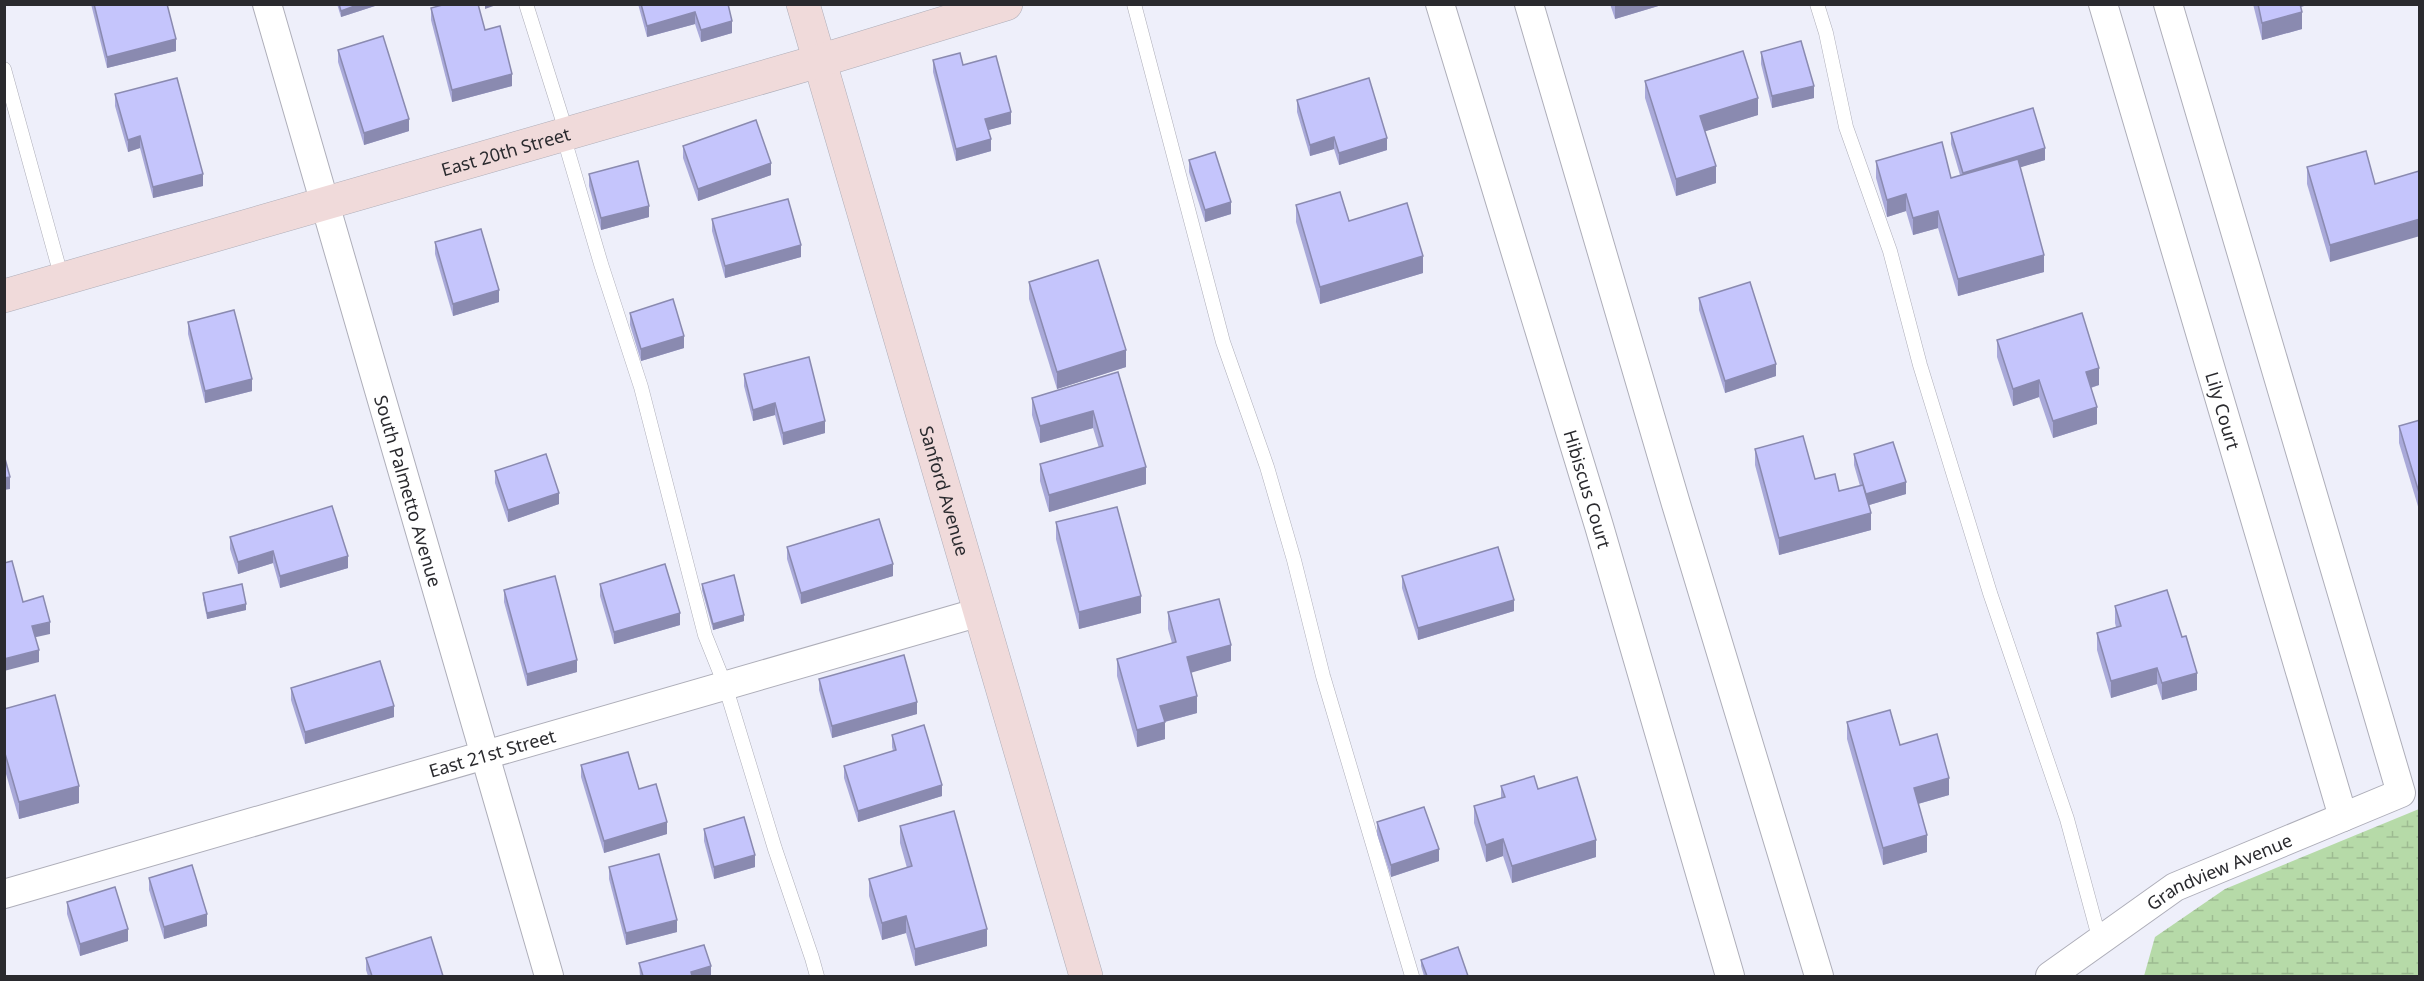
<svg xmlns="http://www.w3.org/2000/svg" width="2424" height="981" font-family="'Noto Sans',sans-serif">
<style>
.wetland{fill:url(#wetland-marsh)}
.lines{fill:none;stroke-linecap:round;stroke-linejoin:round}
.lane-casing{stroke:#aeaeb9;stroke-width:15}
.street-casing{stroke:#aeaeb9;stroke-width:30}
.secondary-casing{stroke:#aeaeb9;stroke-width:34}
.lane{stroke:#fff;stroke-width:14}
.street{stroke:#fff;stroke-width:28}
.secondary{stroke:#f0dada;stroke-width:33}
.wall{fill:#a9a9d9}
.shaded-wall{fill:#8a8ab0}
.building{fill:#c5c5fc;stroke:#8a8ab0;stroke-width:1.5}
.labels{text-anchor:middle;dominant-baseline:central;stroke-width:4.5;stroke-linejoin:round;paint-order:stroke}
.street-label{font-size:18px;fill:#2a2a2e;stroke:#eeeffa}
</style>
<defs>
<pattern id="wetland-marsh" width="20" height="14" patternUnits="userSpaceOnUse" patternTransform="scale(1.5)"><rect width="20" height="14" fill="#b6daa8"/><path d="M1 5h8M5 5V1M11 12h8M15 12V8" fill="none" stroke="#9dbb91"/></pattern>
</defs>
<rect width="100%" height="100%" fill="#eeeffa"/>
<path class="wetland" d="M2419,809V976H2144L2155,937L2225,889Z"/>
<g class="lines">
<g class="lane-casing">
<g id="lane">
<path d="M526,4L567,134"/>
<path d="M1134,4L1223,342L1267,467L1294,560L1323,676L1412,976"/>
<path d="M1817,4L1826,33L1846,127L1890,251L1920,365L1990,593L2067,819L2100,941"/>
<path d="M4,69L62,279"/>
<path d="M563,135L601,264L641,387L705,635L725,685L775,849L812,958L817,976"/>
</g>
</g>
<g class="street-casing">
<g id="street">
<path id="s1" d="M267,4L549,976"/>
<path id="s2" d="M1440,4L1599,526L1730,976"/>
<path d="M1529,4L1676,504L1819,976"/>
<path id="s3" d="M2103,4L2343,817"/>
<path id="s4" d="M4,894L980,612"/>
<path id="s5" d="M2050,976L2175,887L2401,793L2168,4"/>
</g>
</g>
<g class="secondary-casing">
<g id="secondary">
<path id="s6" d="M803,4L1086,976"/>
<path id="s7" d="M4,296L819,61L1006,4"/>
</g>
</g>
<use href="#lane" class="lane"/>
<use href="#street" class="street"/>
<use href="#secondary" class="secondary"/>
</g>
<g class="wall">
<path d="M91,4H167L176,51L107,68Z"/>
<path d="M337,4H378V5L341,17Z"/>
<path d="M638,4H728L732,33L701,42L695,24L647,37Z"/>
<path d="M1610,4H1665L1615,19Z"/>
<path d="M2253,4H2311L2301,7L2302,29L2262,40Z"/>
<path d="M431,8L485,30L512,86L452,102L431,20Z"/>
<path d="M338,50L409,131L364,145L338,62Z"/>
<path d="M1761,52L1814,98L1772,108L1761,64Z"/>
<path d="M933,60L963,65L1011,124L988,130L991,151L956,161L933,72Z"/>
<path d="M1645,81L1758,115L1705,131L1716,183L1676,196L1645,98Z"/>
<path d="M115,94L203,186L153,198L140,148L128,152L115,106Z"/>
<path d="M1297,100L1387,150L1339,165L1334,149L1310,156L1297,112Z"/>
<path d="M1951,133L2045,160L2020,167L2044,272L1958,296L1938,228L1913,235L1906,211L1887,217L1876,178V161L1951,178L1960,175L1951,144Z"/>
<path d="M683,146L771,175L698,201L683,158Z"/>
<path d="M1189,160L1231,214L1205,222L1189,172Z"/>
<path d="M2307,167L2375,184L2330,262L2307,184Z"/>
<path d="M589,174L649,217L601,230L589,186Z"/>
<path d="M1296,205L1349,221L1423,273L1320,304L1296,222Z"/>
<path d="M712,219L801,257L725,278L712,231Z"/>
<path d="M435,242L499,302L453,316L435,254Z"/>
<path d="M1029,282L1126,367L1057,389L1029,299Z"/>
<path d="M1699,298L1776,376L1725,393L1699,310Z"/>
<path d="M630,313L684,348L641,361L630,325Z"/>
<path d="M188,322L252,391L205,403L188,334Z"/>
<path d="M1997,340L2099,385L2091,388L2097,424L2053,438L2039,397L2013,406L1997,357Z"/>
<path d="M1118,372L1146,484L1049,512L1040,481V464L1099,448L1093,428L1040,443L1032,415V398Z"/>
<path d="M744,374L825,433L783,445L775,415L753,421L744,386Z"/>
<path d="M2420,420V513L2399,443V426Z"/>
<path d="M1755,449L1839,491L1860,486L1854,465V454L1906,494L1869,505L1871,530L1779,555L1755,465Z"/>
<path d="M495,471L559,504L508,522L495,483Z"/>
<path d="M1056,522L1141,613L1079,629L1056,539Z"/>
<path d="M230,537L348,568L280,588L273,563L238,574L230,549Z"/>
<path d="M787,547L893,576L801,604L787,559Z"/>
<path d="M1402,576L1514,611L1418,640L1402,588Z"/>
<path d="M600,584L680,625L614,644L600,596Z"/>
<path d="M702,584L744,621L713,630L702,590Z"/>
<path d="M504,590L577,672L527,686L504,602Z"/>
<path d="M203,593L246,610L207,619L203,599Z"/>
<path d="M2115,606L2182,637L2197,690L2162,700L2157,684L2111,698L2097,650V633L2116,627L2115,623Z"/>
<path d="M1168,612L1231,661L1191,672L1197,713L1165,722V739L1137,747L1117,676V659L1172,643L1168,629Z"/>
<path d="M819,679L917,714L832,738L819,690Z"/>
<path d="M291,688L394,717L305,744L291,700Z"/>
<path d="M4,709L79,803L19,819L4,767Z"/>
<path d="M1847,722L1900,745L1949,795L1918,804L1927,852L1883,865L1847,739Z"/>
<path d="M892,735L942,796L858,822L844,778V766L893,751L892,747Z"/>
<path d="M581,765L639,789L667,834L604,853L581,777Z"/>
<path d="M1501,786L1538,789L1596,857L1512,883L1503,856L1486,862L1474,823V806L1501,798Z"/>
<path d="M1377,822L1439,861L1391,877L1377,834Z"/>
<path d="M900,826L987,946L915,966L906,933L882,940L869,896V879L907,868L900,843Z"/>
<path d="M704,829L755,867L714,879L704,841Z"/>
<path d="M609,867L677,932L626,945L609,879Z"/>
<path d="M149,878L207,926L164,939L149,890Z"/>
<path d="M67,902L128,941L80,956L67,914Z"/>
<path d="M366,958L443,976H368L366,970Z"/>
<path d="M1421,960L1468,976H1424L1421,966Z"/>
<path d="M639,963L711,976H640Z"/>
</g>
<g class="shaded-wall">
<path d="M360,4L378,5L341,17V11Z"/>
<path d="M485,4H499L485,9Z"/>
<path d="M1615,4H1665L1615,19Z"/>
<path d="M2296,4H2311L2296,8Z"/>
<path d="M695,12V24L647,37V26Z"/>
<path d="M2302,12V29L2262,40V23Z"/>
<path d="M732,21V33L701,42V30Z"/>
<path d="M176,39V51L107,68V57Z"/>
<path d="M512,74V86L452,102V90Z"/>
<path d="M1814,86V98L1772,108V96Z"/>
<path d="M1758,98V115L1700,133V116Z"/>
<path d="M1011,112V124L985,131V119Z"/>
<path d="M409,119V131L364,145V133Z"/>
<path d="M140,136V148L128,152V140Z"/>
<path d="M1334,137V149L1310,156V145Z"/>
<path d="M1387,138V150L1339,165V153Z"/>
<path d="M991,139V151L956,161V149Z"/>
<path d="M2045,148V160L1963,185V173Z"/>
<path d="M771,163V175L698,201V189Z"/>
<path d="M1716,166V183L1676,196V179Z"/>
<path d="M203,174V186L153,198V187Z"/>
<path d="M1906,194V211L1887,217V200Z"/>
<path d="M1231,202V214L1205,222V210Z"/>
<path d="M649,206V217L601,230V218Z"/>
<path d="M1938,211V228L1913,235V218Z"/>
<path d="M2420,219V236L2330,262V245Z"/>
<path d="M801,245V257L725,278V266Z"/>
<path d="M2044,255V272L1958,296V279Z"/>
<path d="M1423,256V273L1320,304V287Z"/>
<path d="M499,290V302L453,316V304Z"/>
<path d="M684,336V348L641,361V349Z"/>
<path d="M1126,350V367L1057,389V372Z"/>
<path d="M1776,364V376L1725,393V381Z"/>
<path d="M2099,368V385L2086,389V372Z"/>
<path d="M252,379V391L205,403V391Z"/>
<path d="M2039,380V397L2013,406V389Z"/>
<path d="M775,403V415L753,421V410Z"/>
<path d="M2097,407V424L2053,438V421Z"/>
<path d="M1093,411V428L1040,443V426Z"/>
<path d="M825,421V433L783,445V433Z"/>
<path d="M1146,467V484L1049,512V495Z"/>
<path d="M10,477V489L4,490V478Z"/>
<path d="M1906,482V494L1866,506V494Z"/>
<path d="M559,493V504L508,522V510Z"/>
<path d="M1871,513V530L1779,555V538Z"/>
<path d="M273,551V563L238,574V562Z"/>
<path d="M348,556V568L280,588V576Z"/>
<path d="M893,564V576L801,604V593Z"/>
<path d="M1141,596V613L1079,629V612Z"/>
<path d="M1514,600V611L1418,640V628Z"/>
<path d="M246,604V610L207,619V613Z"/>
<path d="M680,613V625L614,644V632Z"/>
<path d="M744,615V621L713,630V624Z"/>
<path d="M50,622V634L32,638V626Z"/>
<path d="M1231,645V661L1187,674V657Z"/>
<path d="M39,650V662L4,671V659Z"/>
<path d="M577,660V672L527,686V674Z"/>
<path d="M2157,668V684L2111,698V681Z"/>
<path d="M2197,673V690L2162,700V683Z"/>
<path d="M1197,696V713L1160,723V706Z"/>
<path d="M917,702V714L832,738V726Z"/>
<path d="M394,706V717L305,744V732Z"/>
<path d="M1165,722V739L1137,747V730Z"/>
<path d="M1949,778V795L1914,805V788Z"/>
<path d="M942,785V796L858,822V811Z"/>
<path d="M79,786V803L19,819V802Z"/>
<path d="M667,822V834L604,853V841Z"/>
<path d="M1927,835V852L1883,865V848Z"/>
<path d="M1503,839V856L1486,862V845Z"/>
<path d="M1596,840V857L1512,883V866Z"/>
<path d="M1439,849V861L1391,877V865Z"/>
<path d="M755,855V867L714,879V867Z"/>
<path d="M207,914V926L164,939V927Z"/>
<path d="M906,916V933L882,940V923Z"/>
<path d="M677,920V932L626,945V933Z"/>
<path d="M128,929V941L80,956V944Z"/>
<path d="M987,929V946L915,966V949Z"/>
<path d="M711,966V976H691V972Z"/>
</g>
<g class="building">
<path d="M94,4H167L176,39L107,57Z"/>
<path d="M339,4H360L341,11Z"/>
<path d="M446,4H478L485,30L500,26L512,74L452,90L431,8Z"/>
<path d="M641,4H728L732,21L701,30L695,12L647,26Z"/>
<path d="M2258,4H2300L2302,12L2262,23Z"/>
<path d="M383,36L409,119L364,133L338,50Z"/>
<path d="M1801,41L1814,86L1772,96L1761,52Z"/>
<path d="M1743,51L1758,98L1700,116L1716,166L1676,179L1645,81Z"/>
<path d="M960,53L963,65L996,56L1011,112L985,119L991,139L956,149L933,60Z"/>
<path d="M177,78L203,174L153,187L140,136L128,140L115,94Z"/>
<path d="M1369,78L1387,138L1339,153L1334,137L1310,145L1297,100Z"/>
<path d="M2033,108L2045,148L1963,173L1951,133Z"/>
<path d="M756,120L771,163L698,189L683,146Z"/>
<path d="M1942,142L1951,178L2018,159L2044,255L1958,279L1938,211L1913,218L1906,194L1887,200L1876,161Z"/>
<path d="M2366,151L2375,184L2419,171L2420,219L2330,245L2307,167Z"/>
<path d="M1215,152L1231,202L1205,210L1189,160Z"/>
<path d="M638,161L649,206L601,218L589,174Z"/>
<path d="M1340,192L1349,221L1407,203L1423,256L1320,287L1296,205Z"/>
<path d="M788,199L801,245L725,266L712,219Z"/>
<path d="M481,229L499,290L453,304L435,242Z"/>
<path d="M1098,260L1126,350L1057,372L1029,282Z"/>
<path d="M1750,282L1776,364L1725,381L1699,298Z"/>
<path d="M673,299L684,336L641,349L630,313Z"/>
<path d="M234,310L252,379L205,391L188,322Z"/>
<path d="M2082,313L2099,368L2086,372L2097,407L2053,421L2039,380L2013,389L1997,340Z"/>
<path d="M809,357L825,421L783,433L775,403L753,410L744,374Z"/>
<path d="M1118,372L1146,467L1049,495L1040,464L1103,446L1093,411L1040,426L1032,398Z"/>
<path d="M2420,420V496L2399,426Z"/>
<path d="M1803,436L1815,479L1835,474L1839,491L1863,485L1871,513L1779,538L1755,449Z"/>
<path d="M1893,442L1906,482L1866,494L1854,454Z"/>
<path d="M546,454L559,493L508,510L495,471Z"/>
<path d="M4,455L10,477L4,478Z"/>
<path d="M332,506L348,556L280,576L273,551L238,562L230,537Z"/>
<path d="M1117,507L1141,596L1079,612L1056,522Z"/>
<path d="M879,519L893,564L801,593L787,547Z"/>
<path d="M1498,547L1514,600L1418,628L1402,576Z"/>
<path d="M12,561L23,602L43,596L50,622L32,626L39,650L4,659V563Z"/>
<path d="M665,564L680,613L614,632L600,584Z"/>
<path d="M734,575L744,615L713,624L702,584Z"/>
<path d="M555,576L577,660L527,674L504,590Z"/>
<path d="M242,584L246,604L207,613L203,593Z"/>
<path d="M2167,590L2182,637L2186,636L2197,673L2162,683L2157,668L2111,681L2097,633L2121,626L2115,606Z"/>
<path d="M1219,599L1231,645L1187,657L1197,696L1160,706L1165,722L1137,730L1117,659L1176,642L1168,612Z"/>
<path d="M904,655L917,702L832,726L819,679Z"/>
<path d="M380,661L394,706L305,732L291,688Z"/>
<path d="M55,695L79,786L19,802L4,750V709Z"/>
<path d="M1890,710L1900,745L1937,734L1949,778L1914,788L1927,835L1883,848L1847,722Z"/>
<path d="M924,725L942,785L858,811L844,766L896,750L892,735Z"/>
<path d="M628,752L639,789L656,784L667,822L604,841L581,765Z"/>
<path d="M1534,776L1538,789L1577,777L1596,840L1512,866L1503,839L1486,845L1474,806L1505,797L1501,786Z"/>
<path d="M1424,807L1439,849L1391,865L1377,822Z"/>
<path d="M954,811L987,929L915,949L906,916L882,923L869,879L912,866L900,826Z"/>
<path d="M744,817L755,855L714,867L704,829Z"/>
<path d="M659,854L677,920L626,933L609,867Z"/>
<path d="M192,865L207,914L164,927L149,878Z"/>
<path d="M115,887L128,929L80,944L67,902Z"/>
<path d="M431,937L443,976H372L366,958Z"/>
<path d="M704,945L711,966L691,972L692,976H643L639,963Z"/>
<path d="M1458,947L1468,976H1427L1421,960Z"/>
</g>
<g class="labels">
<g class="street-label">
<text stroke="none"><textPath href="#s7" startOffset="522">East 20th Street</textPath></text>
<text stroke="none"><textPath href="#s3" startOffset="424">Lily Court</textPath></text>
<text stroke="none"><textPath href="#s1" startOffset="507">South Palmetto Avenue</textPath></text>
<text stroke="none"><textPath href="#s6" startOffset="507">Sanford Avenue</textPath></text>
<text stroke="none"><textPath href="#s2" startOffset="507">Hibiscus Court</textPath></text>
<text stroke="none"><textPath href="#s4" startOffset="508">East 21st Street</textPath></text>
<text stroke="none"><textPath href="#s5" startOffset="200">Grandview Avenue</textPath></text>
</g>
</g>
<rect width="2424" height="981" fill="none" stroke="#2a2a2e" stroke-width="12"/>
</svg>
